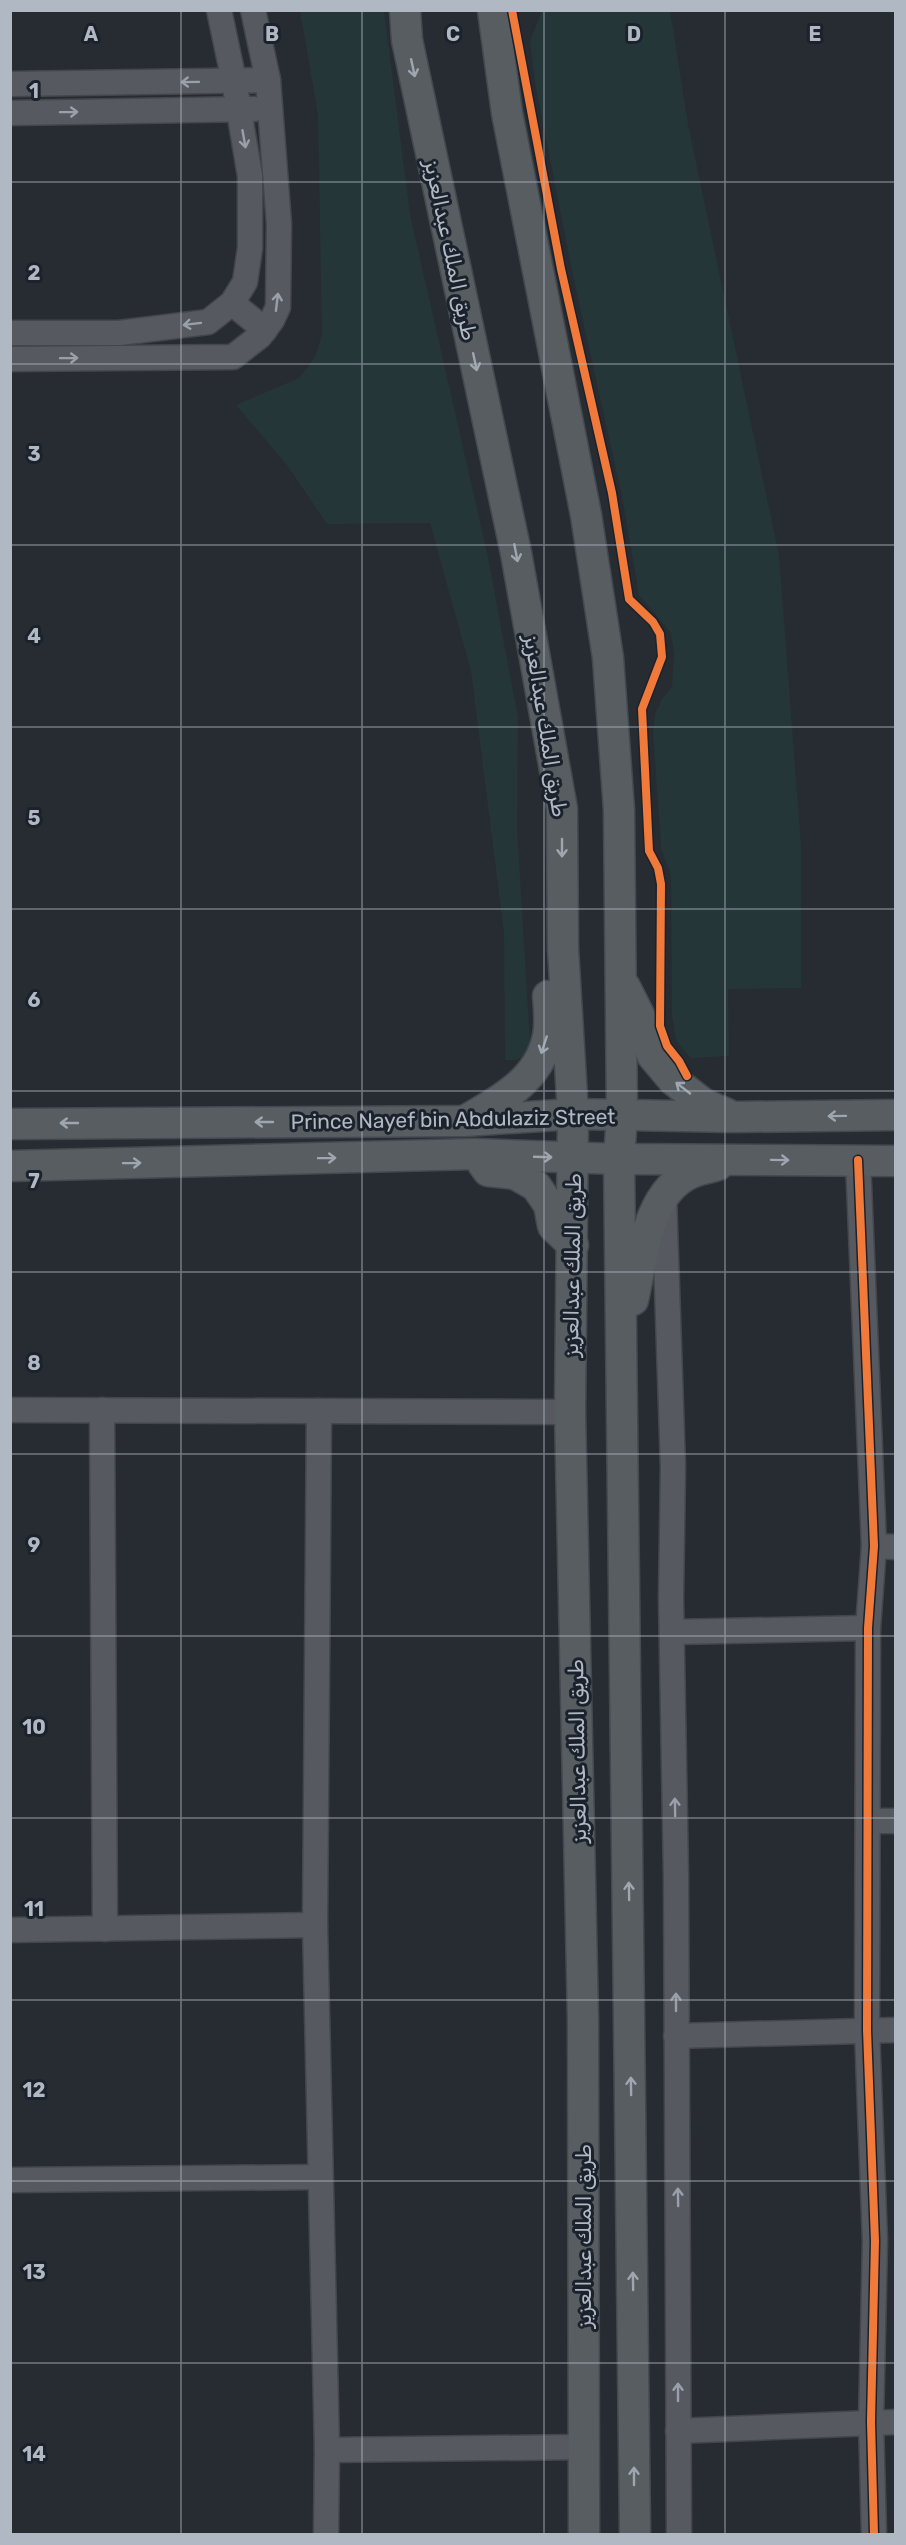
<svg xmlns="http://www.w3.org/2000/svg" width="906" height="2545" font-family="Rubik,Vazirmatn,sans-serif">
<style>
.green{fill:#253638}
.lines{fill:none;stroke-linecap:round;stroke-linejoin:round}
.minor-casing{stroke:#43474b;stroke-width:27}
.major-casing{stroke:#44484f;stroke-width:33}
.minor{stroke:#565a60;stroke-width:24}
.major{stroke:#585d62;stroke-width:30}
.cycleway-casing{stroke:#1b222c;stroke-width:11}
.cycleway{stroke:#f17a3a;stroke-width:8}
.oneway{stroke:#9ea6b0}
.oneway2{stroke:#9aa0ab}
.grid{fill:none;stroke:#b0b8c4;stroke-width:1.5;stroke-opacity:0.55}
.labels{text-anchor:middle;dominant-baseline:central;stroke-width:6;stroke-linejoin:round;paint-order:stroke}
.street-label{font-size:21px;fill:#b0b8c4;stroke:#1b222c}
.grid-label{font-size:20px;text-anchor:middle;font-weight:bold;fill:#b0b8c4;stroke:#1b222c;stroke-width:6;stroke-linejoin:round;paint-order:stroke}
</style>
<rect width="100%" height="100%" fill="#272c32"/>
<g class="green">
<path d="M542,10L670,11L689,130L779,556L801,846V988L728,989L729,1056L690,1058L676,1040L672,1015L671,874L661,849L653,731L655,714L662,699L672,687L674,654L671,633L639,595L622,496L573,276L535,83L530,41Z"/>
<path d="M300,11H384L410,215L487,553L518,718L517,827L530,1044C524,1056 520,1062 505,1060L504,933L471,671L430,523L327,524L287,465L236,405L299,378L315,357L322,335L318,115Z"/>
</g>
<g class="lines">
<g class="minor-casing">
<g id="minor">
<path d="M253,10L268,80"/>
<path d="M10,84L268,80L279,224L278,307L272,320L260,336L233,357L10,359"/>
<path d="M10,113L254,109"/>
<path d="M232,303L265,330"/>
<path d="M10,333H119L208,322L232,303L245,282L250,248V176L234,81L219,10"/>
<path d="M858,1160L874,1546L868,1628L867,2030L875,2241L871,2422L874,2534"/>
<path d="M664,1196L673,1467L671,1598L676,1877L679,2534"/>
<path d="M10,1410L570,1412"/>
<path d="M102,1410L105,1929"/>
<path d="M319,1411L315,1925L327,2450L326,2534"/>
<path d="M874,1546L896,1547"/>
<path d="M672,1632L868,1628"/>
<path d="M868,1821H896"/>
<path d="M10,1930L315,1925"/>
<path d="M676,2036L896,2030"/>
<path d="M10,2180L320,2177"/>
<path d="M678,2431L896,2422"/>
<path d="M327,2450L583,2447"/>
</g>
</g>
<g class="major-casing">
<g id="major">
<path d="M405,10L407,40L516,553L562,809L563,949L573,1114L570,1412L583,2020L584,2534"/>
<path d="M493,10L507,113L586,515L608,658L619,810L622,1115L619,1159L635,2534"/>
<path d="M625,987L643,1023L652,1055L673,1080L704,1104L727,1114"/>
<path d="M468,1119C505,1097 544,1077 549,1029C550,1019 549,1007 548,996"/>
<path d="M10,1124L464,1121L573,1114L733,1117L896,1115"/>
<path d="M483,1164L488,1171L515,1174L536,1186L549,1205L553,1226L573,1245"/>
<path d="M10,1166L475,1154L619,1159L896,1161"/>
<path d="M633,1300C643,1258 646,1193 691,1173C700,1169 710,1168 718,1165"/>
</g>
</g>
<use href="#minor" class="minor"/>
<use href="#major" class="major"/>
<g class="cycleway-casing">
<g id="cycleway">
<path d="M512,10L561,269L612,493L629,599L653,622L660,634L662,657L642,709L649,851L658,868L661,884L660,1026L667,1046L679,1061L687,1076"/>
<path d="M858,1160L874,1546L868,1628L867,2030L875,2241L871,2422L874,2534"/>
</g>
</g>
<use href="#cycleway" class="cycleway"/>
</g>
<defs><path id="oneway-shaft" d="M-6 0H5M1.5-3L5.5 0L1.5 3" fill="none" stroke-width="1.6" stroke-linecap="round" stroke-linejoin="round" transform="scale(1.5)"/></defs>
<g class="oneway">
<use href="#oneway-shaft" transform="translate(413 68) rotate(78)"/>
<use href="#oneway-shaft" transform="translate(475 362) rotate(78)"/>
<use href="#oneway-shaft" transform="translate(516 553) rotate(79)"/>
<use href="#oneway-shaft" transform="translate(562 848) rotate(90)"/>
<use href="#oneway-shaft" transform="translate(544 1045) rotate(108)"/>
<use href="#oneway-shaft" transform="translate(683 1088) rotate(-142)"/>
<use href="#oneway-shaft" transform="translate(837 1116) rotate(179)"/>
<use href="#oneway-shaft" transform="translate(264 1122) rotate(180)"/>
<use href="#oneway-shaft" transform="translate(69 1123) rotate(180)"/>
<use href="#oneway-shaft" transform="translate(543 1157) rotate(2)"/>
<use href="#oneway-shaft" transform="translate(327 1158) rotate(-1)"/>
<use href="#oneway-shaft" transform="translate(780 1160) rotate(1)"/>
<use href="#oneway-shaft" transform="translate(132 1163) rotate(-1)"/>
<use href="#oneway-shaft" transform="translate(629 1891) rotate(-91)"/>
<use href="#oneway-shaft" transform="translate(631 2086) rotate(-91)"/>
<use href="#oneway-shaft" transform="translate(633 2281) rotate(-91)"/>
<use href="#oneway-shaft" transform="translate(634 2476) rotate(-90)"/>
</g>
<g class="oneway2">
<use href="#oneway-shaft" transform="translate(190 82) rotate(179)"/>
<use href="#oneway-shaft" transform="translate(69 112) rotate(-1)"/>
<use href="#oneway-shaft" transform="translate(244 139) rotate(80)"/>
<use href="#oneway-shaft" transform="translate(277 302) rotate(-83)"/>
<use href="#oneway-shaft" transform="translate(192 324) rotate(173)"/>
<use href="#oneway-shaft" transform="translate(69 358) rotate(-1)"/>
<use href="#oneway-shaft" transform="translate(675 1807) rotate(-91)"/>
<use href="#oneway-shaft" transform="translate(676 2002) rotate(-90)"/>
<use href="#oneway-shaft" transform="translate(678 2197) rotate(-91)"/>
<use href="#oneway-shaft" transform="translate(678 2392) rotate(-90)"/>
</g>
<path class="grid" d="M181,10V2534M362,10V2534M544,10V2534M725,10V2534M10,182H896M10,364H896M10,545H896M10,727H896M10,909H896M10,1091H896M10,1272H896M10,1454H896M10,1636H896M10,1818H896M10,2000H896M10,2181H896M10,2363H896"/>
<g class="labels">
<g class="street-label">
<text transform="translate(451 250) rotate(78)">طريق الملك عبدالعزيز</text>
<text transform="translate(546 726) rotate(81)">طريق الملك عبدالعزيز</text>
<text transform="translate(453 1119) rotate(-1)">Prince Nayef bin Abdulaziz Street</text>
<text transform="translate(572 1265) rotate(-89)">طريق الملك عبدالعزيز</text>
<text transform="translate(577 1751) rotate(-91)">طريق الملك عبدالعزيز</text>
<text transform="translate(583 2236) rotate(-90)">طريق الملك عبدالعزيز</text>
</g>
</g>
<g class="grid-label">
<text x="91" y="41">A</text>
<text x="272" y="41">B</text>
<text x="453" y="41">C</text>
<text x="634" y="41">D</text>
<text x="815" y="41">E</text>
<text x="34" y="98">1</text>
<text x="34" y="280">2</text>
<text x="34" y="461">3</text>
<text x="34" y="643">4</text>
<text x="34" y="825">5</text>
<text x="34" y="1007">6</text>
<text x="34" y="1188">7</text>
<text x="34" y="1370">8</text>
<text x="34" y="1552">9</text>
<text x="34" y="1734">10</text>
<text x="34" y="1916">11</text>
<text x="34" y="2097">12</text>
<text x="34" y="2279">13</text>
<text x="34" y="2461">14</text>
</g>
<rect width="906" height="2545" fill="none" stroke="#b0b8c4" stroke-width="24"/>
</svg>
